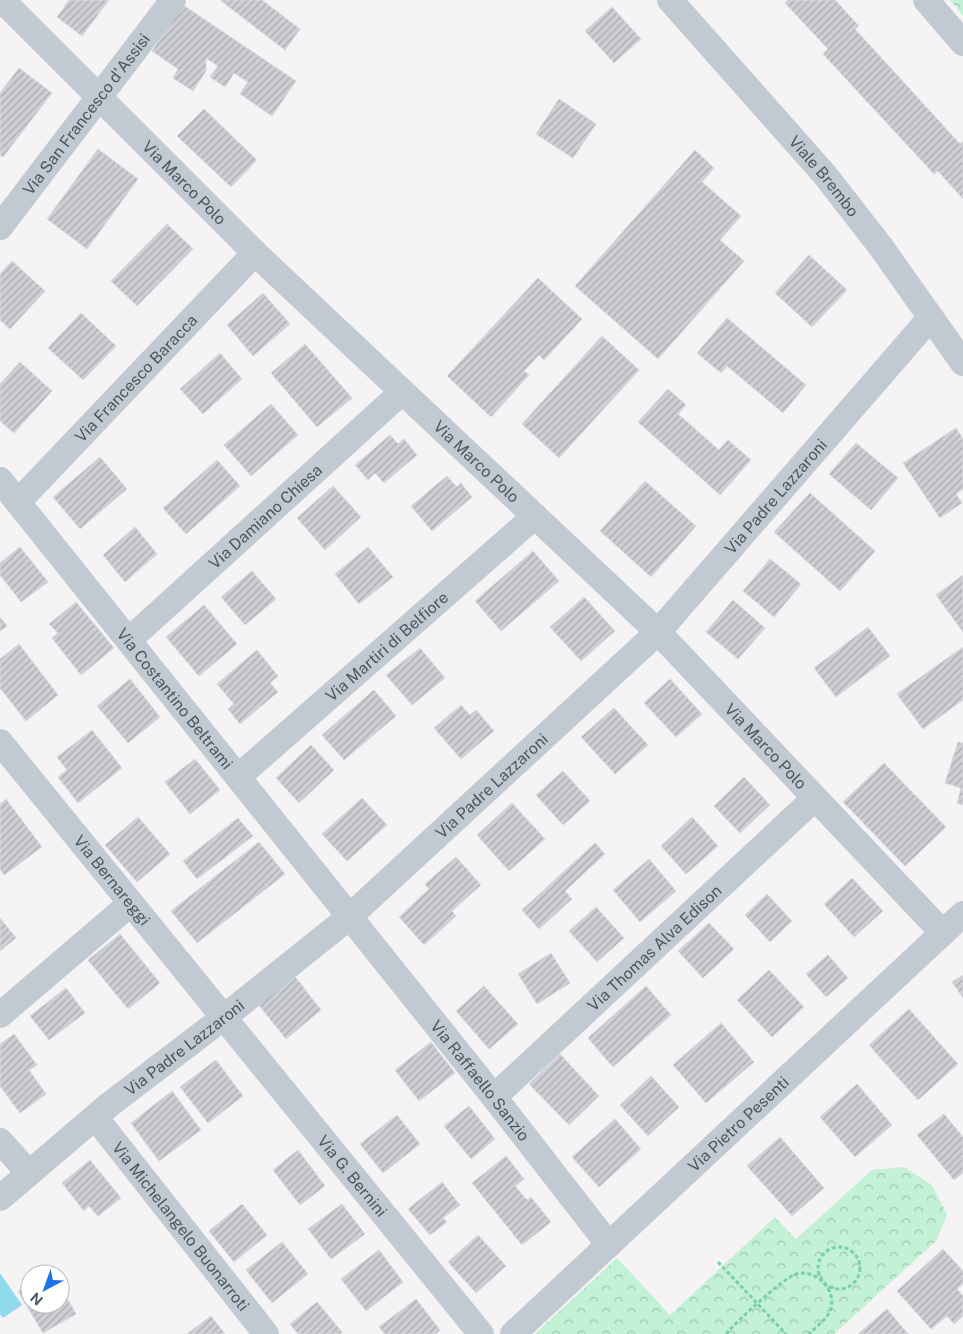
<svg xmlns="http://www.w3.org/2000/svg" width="963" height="1334" font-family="'Public Sans',sans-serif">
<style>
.park{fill:url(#park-crowns)}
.water{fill:#90daee}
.building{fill:url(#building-hatch);stroke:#d7d9de}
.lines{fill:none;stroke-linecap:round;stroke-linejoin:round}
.path{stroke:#7ad0a6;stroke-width:3;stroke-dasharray:4 2.5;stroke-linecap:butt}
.minor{stroke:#c1cad2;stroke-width:26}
.labels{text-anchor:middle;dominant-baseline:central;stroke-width:4;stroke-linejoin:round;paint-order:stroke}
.street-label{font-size:16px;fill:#4a5661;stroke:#fff}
</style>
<defs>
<pattern id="park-crowns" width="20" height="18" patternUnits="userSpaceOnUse" patternTransform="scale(1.25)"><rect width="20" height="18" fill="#c3f1d5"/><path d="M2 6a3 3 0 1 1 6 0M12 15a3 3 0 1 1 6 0" fill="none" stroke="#a0c6b0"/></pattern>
<pattern id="building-hatch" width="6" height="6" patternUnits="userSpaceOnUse" patternTransform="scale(1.25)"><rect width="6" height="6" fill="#cdcfd5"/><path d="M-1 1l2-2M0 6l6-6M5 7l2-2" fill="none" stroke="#a8abb0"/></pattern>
</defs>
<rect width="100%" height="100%" fill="#f5f3f3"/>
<g class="park">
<path d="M950,0H963V16Z"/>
<path d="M904,1167L932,1185L947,1215L936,1241L834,1334H535L617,1258L670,1315L775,1217L796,1239L872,1170Z"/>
</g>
<path class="water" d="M0,1273L22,1305L3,1318L0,1314Z"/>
<g class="building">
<path d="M69,0H109L82,36L57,17Z"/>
<path d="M220,0H262L300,29L285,50Z"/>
<path d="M788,0H835L859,26L855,29L960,144L963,141V199L938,171L934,174L823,54L828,49L785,3Z"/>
<path d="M183,5L296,81L272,116L240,94L248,82L234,73L225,87L210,77L218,66L206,58V71L193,91L173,78L178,69L152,51Z"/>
<path d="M612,7L641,39L614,63L585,31Z"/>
<path d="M19,68L52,93L3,157L0,155V93Z"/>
<path d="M559,99L596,124L573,158L536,134Z"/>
<path d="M204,109L257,160L231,187L177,136Z"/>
<path d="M98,149L138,179L87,249L47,219Z"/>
<path d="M695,150L714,168L702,182L741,216L720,240L744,261L658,359L575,286Z"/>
<path d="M167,224L193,249L137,306L111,281Z"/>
<path d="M809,255L847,290L812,327L775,293Z"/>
<path d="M12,261L45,291L10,329L0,320V274Z"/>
<path d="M538,278L582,319L544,360L539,355L524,371L529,375L491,417L447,376Z"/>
<path d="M263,293L290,324L253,356L227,325Z"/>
<path d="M81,313L116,346L83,380L48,348Z"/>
<path d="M727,318L806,385L783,413L727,366L721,373L697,353Z"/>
<path d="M602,336L639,370L559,458L522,424Z"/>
<path d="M305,344L352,398L317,427L271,373Z"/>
<path d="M220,353L242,379L203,414L180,389Z"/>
<path d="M20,362L52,391L14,433L0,421V384Z"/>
<path d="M668,389L686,405L678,414L719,450L728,440L751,460L720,495L638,422Z"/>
<path d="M271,404L298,435L251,476L224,445Z"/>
<path d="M956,428L963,439V489L956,494L962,503L940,518L903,463Z"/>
<path d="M390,435L398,444L404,439L417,455L384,483L375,473L368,480L355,465Z"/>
<path d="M856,443L898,478L871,510L829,474Z"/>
<path d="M100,457L127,489L80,529L53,497Z"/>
<path d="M217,460L240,486L186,534L163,508Z"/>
<path d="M447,476L457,487L461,483L472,497L432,531L411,506Z"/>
<path d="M645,481L696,526L651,577L600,531Z"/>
<path d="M333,486L361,517L325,550L297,518Z"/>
<path d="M810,493L875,551L840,591L774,532Z"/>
<path d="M135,527L157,554L125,582L103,555Z"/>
<path d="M20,547L48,582L21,602L0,575V563Z"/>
<path d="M368,547L393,577L359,604L335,574Z"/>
<path d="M533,551L559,581L501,631L475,601Z"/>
<path d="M770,559L801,584L774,617L743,591Z"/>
<path d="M252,571L276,599L245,625L221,597Z"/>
<path d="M963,575V632L936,595Z"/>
<path d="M584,597L615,631L581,661L550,627Z"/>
<path d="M733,600L765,628L738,659L706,632Z"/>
<path d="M76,602L114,648L81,675L52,638L58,633L49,624Z"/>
<path d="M204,605L237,644L199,676L166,637Z"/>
<path d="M0,617L7,626L0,631Z"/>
<path d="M868,627L890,656L836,697L814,668Z"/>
<path d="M19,644L58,695L26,721L0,688V659Z"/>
<path d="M963,647V700L923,729L897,694Z"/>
<path d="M420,648L445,678L412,705L386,675Z"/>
<path d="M257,650L278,676L270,683L278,692L240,724L228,709L234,704L217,684Z"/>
<path d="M130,679L160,717L128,743L97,706Z"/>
<path d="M670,679L702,714L676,737L644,703Z"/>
<path d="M374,690L396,716L344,760L322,735Z"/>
<path d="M461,705L470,715L476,710L494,731L461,759L434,728Z"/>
<path d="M614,708L648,745L615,774L581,737Z"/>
<path d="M92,730L122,768L78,803L58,777L67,770L57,757Z"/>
<path d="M958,742L963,743V805L957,803L961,788L945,783Z"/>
<path d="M311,745L334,770L299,803L276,778Z"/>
<path d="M195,759L220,790L190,814L165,782Z"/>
<path d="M884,763L946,827L905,866L843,802Z"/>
<path d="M563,771L590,801L563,825L536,795Z"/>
<path d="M744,777L770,805L740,833L714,806Z"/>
<path d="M362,798L387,825L347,861L322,834Z"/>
<path d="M6,799L42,847L4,875L0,869V804Z"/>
<path d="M512,803L545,839L509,871L477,835Z"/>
<path d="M138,817L170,854L137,882L105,845Z"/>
<path d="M692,817L718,846L686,874L661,846Z"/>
<path d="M238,818L253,836L197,879L183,861Z"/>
<path d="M259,842L285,874L197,943L171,911Z"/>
<path d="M595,843L605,854L565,891L572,899L539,929L522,910Z"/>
<path d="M456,857L481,885L452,911L456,916L424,945L399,917L429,889L425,884Z"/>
<path d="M649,859L676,891L640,922L613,890Z"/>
<path d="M852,878L883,911L854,937L824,904Z"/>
<path d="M767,894L792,921L770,942L745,915Z"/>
<path d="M596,907L624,938L597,962L569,931Z"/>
<path d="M0,918L16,938L0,951Z"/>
<path d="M709,923L734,949L703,978L678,951Z"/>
<path d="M120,934L160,983L128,1009L88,960Z"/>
<path d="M551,953L570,983L537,1004L518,974Z"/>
<path d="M828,955L848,978L826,997L806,974Z"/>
<path d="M769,970L804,1007L772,1037L737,1000Z"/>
<path d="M293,974L321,1010L286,1039L257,1003Z"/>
<path d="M963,975V998L952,982Z"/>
<path d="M484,986L518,1024L489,1049L456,1011Z"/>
<path d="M646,986L671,1015L613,1067L588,1038Z"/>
<path d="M66,988L85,1013L49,1040L30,1016Z"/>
<path d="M909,1009L958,1064L918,1100L869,1045Z"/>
<path d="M721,1023L754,1062L706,1103L673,1065Z"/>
<path d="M14,1034L37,1065L29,1070L46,1094L20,1113L0,1086V1044Z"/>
<path d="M431,1042L455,1073L419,1101L395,1070Z"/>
<path d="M560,1054L599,1096L569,1125L529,1084Z"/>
<path d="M216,1060L243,1096L208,1123L180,1087Z"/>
<path d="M651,1076L679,1107L648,1136L620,1105Z"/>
<path d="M857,1084L892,1125L855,1157L820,1117Z"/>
<path d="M172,1091L201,1130L159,1161L131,1123Z"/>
<path d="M469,1106L495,1139L471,1159L444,1126Z"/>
<path d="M944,1114L963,1137V1173L954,1180L917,1135Z"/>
<path d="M397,1115L420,1144L383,1173L360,1144Z"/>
<path d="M615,1119L641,1149L599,1187L572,1157Z"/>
<path d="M780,1137L824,1188L792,1216L747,1166Z"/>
<path d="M298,1150L325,1186L300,1205L273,1170Z"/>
<path d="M506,1156L524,1179L515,1186L527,1200L531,1197L551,1222L522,1245L472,1183Z"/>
<path d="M90,1160L121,1198L98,1216L89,1206L84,1211L62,1183Z"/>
<path d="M442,1182L460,1205L443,1218L447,1222L430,1235L408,1209Z"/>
<path d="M242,1204L267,1235L234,1262L209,1231Z"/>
<path d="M342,1204L365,1234L331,1259L308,1229Z"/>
<path d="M478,1235L506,1266L476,1293L448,1262Z"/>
<path d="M282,1242L308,1274L272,1303L246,1270Z"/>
<path d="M943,1249L963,1271V1284L957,1289L963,1296V1316L954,1324L947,1316L931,1329L897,1291Z"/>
<path d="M379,1250L403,1282L366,1311L341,1279Z"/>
<path d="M30,1283V1304H60L61,1287L76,1314L43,1333L18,1291Z"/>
<path d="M416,1299L440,1330L436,1334H385L379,1327Z"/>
<path d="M317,1302L342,1332L340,1334H298L290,1324Z"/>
<path d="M887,1309L908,1334H858Z"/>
<path d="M211,1316L225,1334H187Z"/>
</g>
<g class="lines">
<g class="path">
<circle cx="839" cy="1268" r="21"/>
<path d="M718,1262L786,1334"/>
<path d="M726,1334C736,1322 783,1278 796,1274C818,1268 841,1294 828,1315C823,1322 815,1328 809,1334"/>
</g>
<g class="minor">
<path id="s1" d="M2,0L255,253L658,632L943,933"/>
<path id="s2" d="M670,0L825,175L881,247L963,363"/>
<path d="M926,0L963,43"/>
<path id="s3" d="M0,227L173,0"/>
<path id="s4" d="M0,480L494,1097L609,1245"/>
<path id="s5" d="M18,502L255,253"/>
<path id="s6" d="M129,640L402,392"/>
<path id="s7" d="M0,742L481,1334"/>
<path id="s8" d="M238,777L535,516"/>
<path d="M0,1015L130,904"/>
<path id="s9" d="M494,1097L815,798"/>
<path id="s10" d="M95,1117L266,1334"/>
<path d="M0,1141L29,1173"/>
<path id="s11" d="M0,1198L109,1105L223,1018L348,918L658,632L931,317"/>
<path id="s12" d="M513,1334L963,914"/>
</g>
</g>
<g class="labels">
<g class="street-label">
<text stroke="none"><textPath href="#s3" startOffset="142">Via San Francesco d'Assisi</textPath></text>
<text stroke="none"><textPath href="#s2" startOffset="234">Viale Brembo</textPath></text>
<text stroke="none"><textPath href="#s1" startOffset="258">Via Marco Polo</textPath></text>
<text stroke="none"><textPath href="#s5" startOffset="171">Via Francesco Baracca</textPath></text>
<text stroke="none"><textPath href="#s1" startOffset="662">Via Marco Polo</textPath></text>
<text stroke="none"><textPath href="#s11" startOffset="1048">Via Padre Lazzaroni</textPath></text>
<text stroke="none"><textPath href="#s6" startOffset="184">Via Damiano Chiesa</textPath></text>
<text stroke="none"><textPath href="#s8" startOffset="198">Via Martiri di Belfiore</textPath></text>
<text stroke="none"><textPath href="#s4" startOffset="280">Via Costantino Beltrami</textPath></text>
<text stroke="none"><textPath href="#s1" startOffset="1068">Via Marco Polo</textPath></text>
<text stroke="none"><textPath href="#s11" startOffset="642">Via Padre Lazzaroni</textPath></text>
<text stroke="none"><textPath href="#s7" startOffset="178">Via Bernareggi</textPath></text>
<text stroke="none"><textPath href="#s9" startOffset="219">Via Thomas Alva Edison</textPath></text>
<text stroke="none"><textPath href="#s11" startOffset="238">Via Padre Lazzaroni</textPath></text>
<text stroke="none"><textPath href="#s4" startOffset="769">Via Raffaello Sanzio</textPath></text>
<text stroke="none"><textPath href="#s12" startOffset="308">Via Pietro Pesenti</textPath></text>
<text stroke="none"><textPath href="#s7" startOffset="559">Via G. Bernini</textPath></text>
<text stroke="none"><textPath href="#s10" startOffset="139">Via Michelangelo Buonarroti</textPath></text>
</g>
</g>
<g transform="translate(45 1289) rotate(221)"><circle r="24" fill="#ffffff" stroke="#b7bbc0"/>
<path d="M0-4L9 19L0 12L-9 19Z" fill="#1a73e8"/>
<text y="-8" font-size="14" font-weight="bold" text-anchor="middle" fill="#4a5661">N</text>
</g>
</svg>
